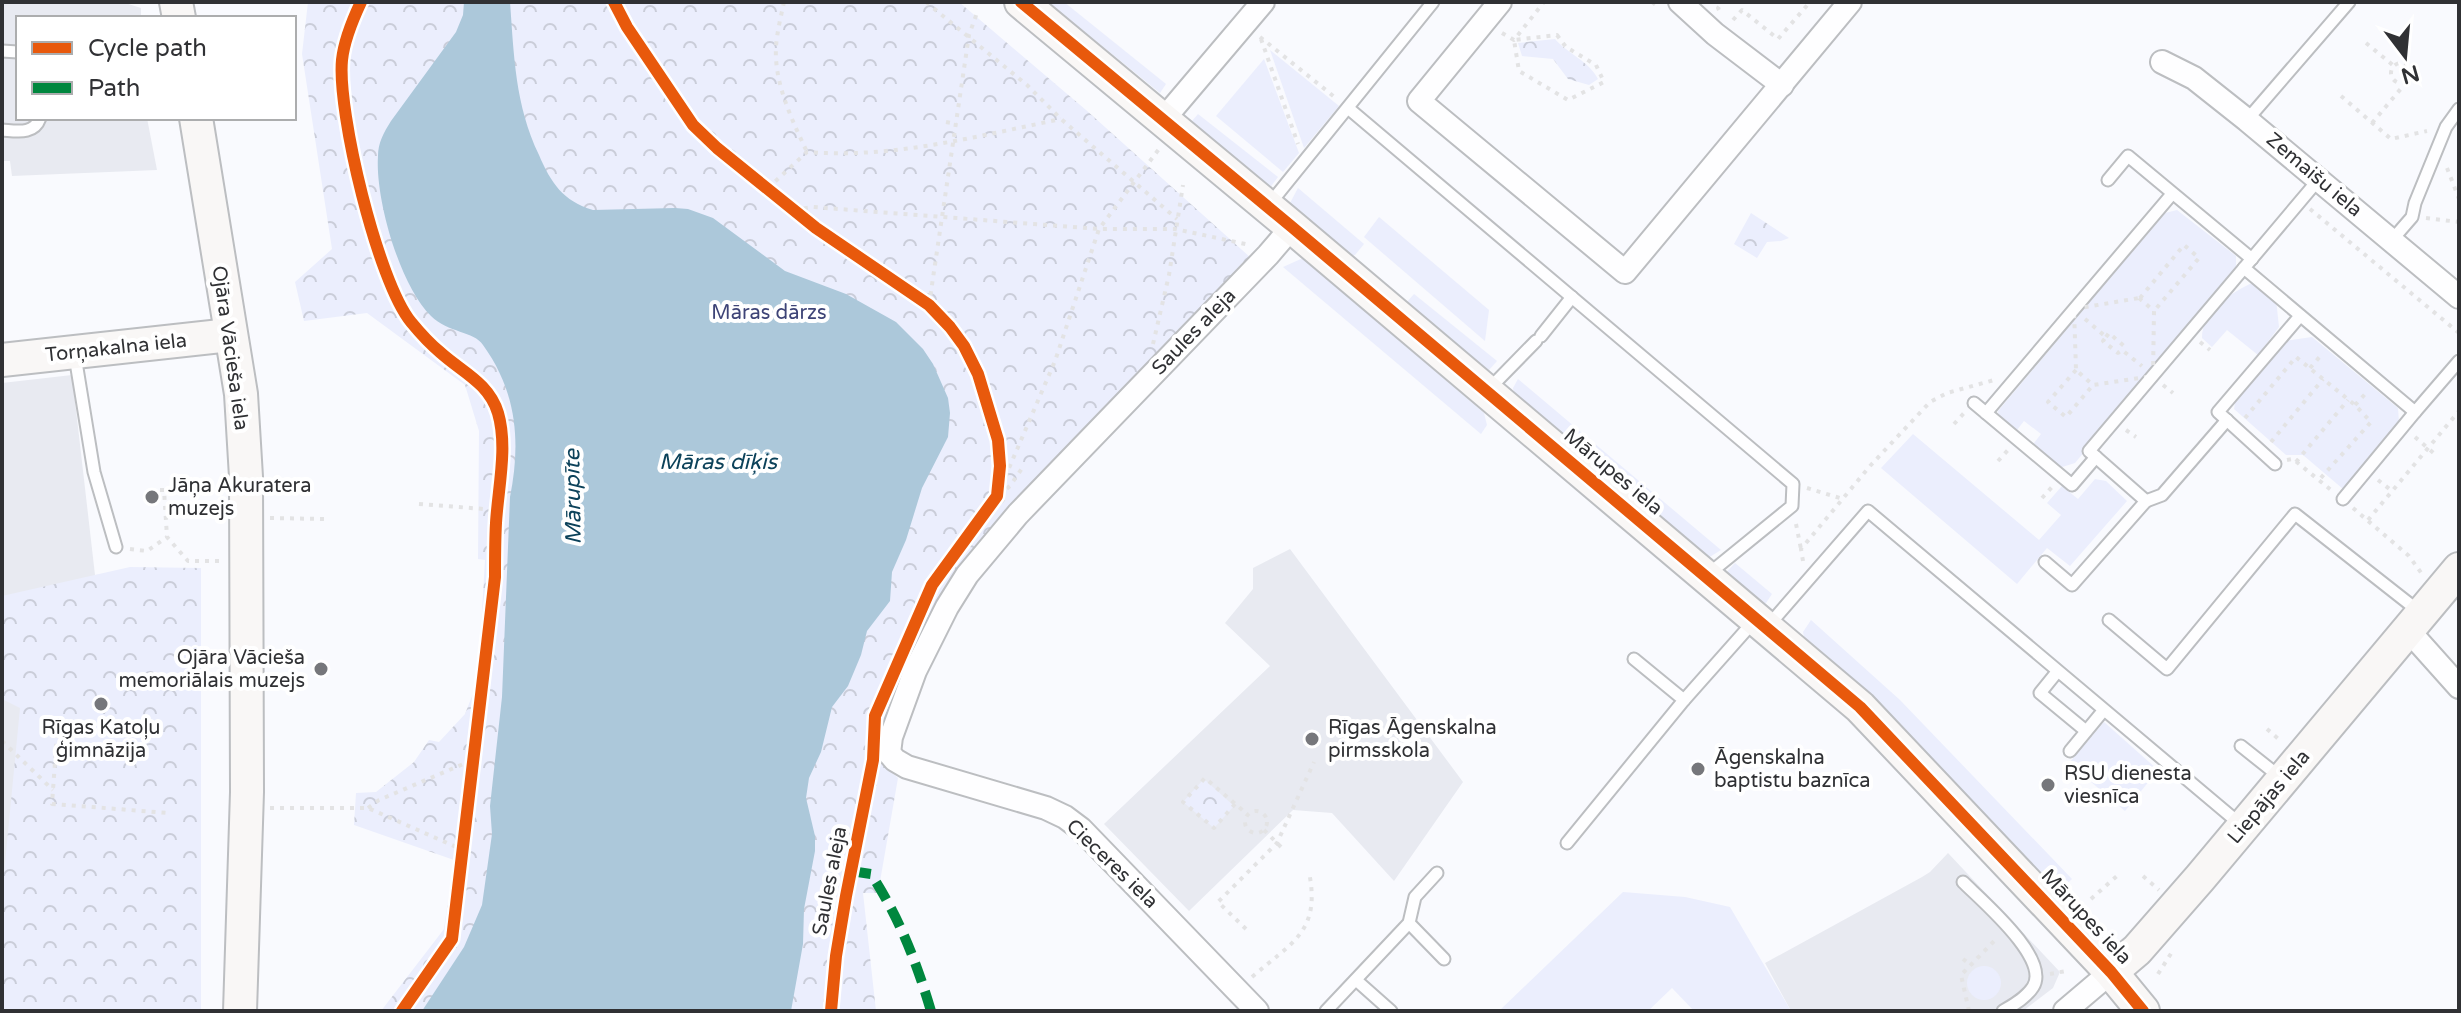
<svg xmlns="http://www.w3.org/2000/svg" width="2461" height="1013" font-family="'Varela Round',sans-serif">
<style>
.built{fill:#e8eaf1}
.green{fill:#ebeefd}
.forest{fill:url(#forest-crowns)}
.water{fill:#acc8da}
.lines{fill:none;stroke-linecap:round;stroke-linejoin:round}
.lane-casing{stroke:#bcbec1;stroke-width:15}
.street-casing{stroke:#bcbec1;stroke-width:26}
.secondary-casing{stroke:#bcbec1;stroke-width:36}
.path{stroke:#e3e3e4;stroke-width:4;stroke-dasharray:4 6;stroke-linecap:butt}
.lane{stroke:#fefeff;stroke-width:11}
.street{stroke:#fefeff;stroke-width:22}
.secondary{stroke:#f9f7f6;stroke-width:32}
.quiet{stroke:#00873e;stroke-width:10;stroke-dasharray:20 10;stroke-linecap:butt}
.cycleway-casing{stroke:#fff;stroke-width:17}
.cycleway{stroke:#e8590c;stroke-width:12}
.poi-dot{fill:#76777b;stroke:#fff;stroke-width:3}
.labels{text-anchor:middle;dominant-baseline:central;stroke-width:8;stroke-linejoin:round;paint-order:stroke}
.street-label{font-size:20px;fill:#303134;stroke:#fff}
.park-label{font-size:20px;fill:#3e4477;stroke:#fff}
.poi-label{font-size:20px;fill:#303134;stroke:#fff;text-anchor:start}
.water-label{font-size:22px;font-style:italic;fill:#0c425a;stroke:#fff}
</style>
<defs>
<pattern id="forest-crowns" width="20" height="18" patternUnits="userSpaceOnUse" patternTransform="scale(2)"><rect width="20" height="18" fill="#ebeefd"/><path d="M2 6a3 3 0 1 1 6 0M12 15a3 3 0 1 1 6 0" fill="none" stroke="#cacdd9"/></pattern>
</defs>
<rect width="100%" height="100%" fill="#f9fafe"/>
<g class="built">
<path d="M2,2H122L141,8V18H18V118H147L157,170L12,176L10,161H2Z"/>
<path d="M72,375L95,575L201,568V1011H6L2,1006V383Z"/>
<path d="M1290,549L1463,782L1394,881L1332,813L1293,810L1189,911L1104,824L1270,666L1225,623L1253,589V568Z"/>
<path d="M1948,853L2060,972L2053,988L2023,1011H1791L1765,963L1922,877L1930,872Z"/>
</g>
<g class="green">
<path d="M1048,2H1064L1166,84L1160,93Z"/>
<path d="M1270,50L1339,106L1304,148Z"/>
<path d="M1264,59L1299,153L1283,172L1216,116Z"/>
<path d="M1198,114L1278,177L1269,189L1192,121Z"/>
<path d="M1298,188L1364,244L1355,255L1346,257L1291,210L1290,203Z"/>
<path d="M2177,210L2236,256V270L2075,463L2059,468L2035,448L2034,443L2041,434L2024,421L2017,430L2010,429L1999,419L1998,411L2165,213Z"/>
<path d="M1379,217L1489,310L1485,341L1364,237Z"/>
<path d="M1303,258L1484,413L1487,425L1481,434L1283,267Z"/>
<path d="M2254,282L2276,299L2279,327L2258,355L2227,330L2212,347L2202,338C2202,311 2232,292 2254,282Z"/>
<path d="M1414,294L1497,361L1489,370H1483L1408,306L1407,302Z"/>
<path d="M2312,337L2398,408L2399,422L2343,489L2303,455H2286L2234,409L2235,403L2285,341Z"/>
<path d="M1518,379L1721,550L1708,558L1514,394L1513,388Z"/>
<path d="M1913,434L2039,540L2061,515L2047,503L2062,486L2078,499L2095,479L2106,481L2127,501L2070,566L2047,548L2017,584L1881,468Z"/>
<path d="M1735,563L1772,594L1766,603H1756L1725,574Z"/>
<path d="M1811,620L1900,700L2072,879L2059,891C2006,839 1958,784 1906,731C1874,698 1840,669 1805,641L1803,632Z"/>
<path d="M2104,722L2158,770L2125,811L2069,763Z"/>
<path d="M1623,892L1685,897L1730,907L1791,1011H1694L1672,988L1648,1011H1499Z"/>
<circle cx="1984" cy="983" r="17"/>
</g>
<g class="forest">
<path d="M308,2H959L1086,110L1251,258L970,557L880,749L885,766L898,778L878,893H863L876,1011H381L444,929L454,860L354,825L356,793L376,792L414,762L429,740L439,742L465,714L478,681L485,560L478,559L479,431L465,385L367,313L304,321L295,282L332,249L302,54Z"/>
<path d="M1555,39C1568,54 1589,61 1598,79L1589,85L1568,79L1553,59L1522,56L1518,43Z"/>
<path d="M1751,213L1789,238L1781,241L1767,242L1757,258L1734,244Z"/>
<path d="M130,567L201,568V1011H6L2,1006V894L20,708L2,699V596Z"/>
<path d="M1204,779L1234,806L1214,828L1183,802Z"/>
</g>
<path class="water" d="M464,2H510C514,56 515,105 539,155C551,183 563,201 593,210L675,208L688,209L713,218L785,271L846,294L896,322L923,349L933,364L948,398L950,413L948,437L922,488L906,540L892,572L890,601L867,631L861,655L848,686L832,707L821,752L809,778L806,798L815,836V851L804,909L803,944L791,1011H422L464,947L482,905L492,834L490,806L502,697L510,497C521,442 517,392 483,345C474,331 448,333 431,316C400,286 375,199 378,156C378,143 384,132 391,121L456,32L463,15Z"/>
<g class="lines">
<g class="lane-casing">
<g id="lane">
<path d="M2,51L18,52"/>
<path d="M1348,108L1793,484L1792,506L1706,576"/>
<path d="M2247,120L2349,2"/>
<path d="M2,130C17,131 34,135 40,118"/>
<path d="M2319,179L2244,268L2415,412L2459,361"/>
<path d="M2108,180L2128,156L2252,259"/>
<path d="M1268,206L1433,2"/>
<path d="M2392,240L2412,217L2415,203L2446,127L2459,109"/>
<path d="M1541,336L1572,297"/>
<path d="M75,356L94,472L116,547"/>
<path d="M1489,389L1536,341"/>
<path d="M1974,403L2072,485L2096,457"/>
<path d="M1986,413L2172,194"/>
<path d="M2275,464L2218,412L2300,316"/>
<path d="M2343,499L2415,412"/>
<path d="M2146,501L2162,495L2227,420"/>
<path d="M2045,562L2072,585L2146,501L2089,451L2244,268"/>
<path d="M2109,620L2167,669L2295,514L2421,613"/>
<path d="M1768,626L1868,511L2240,824"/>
<path d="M2057,672L2040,693L2086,731"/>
<path d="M1684,700L1755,620"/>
<path d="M2241,746L2280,777"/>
<path d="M2070,751L2103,711"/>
<path d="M1567,843L1684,700L1634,659"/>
<path d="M1963,882C1982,901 2051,959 2033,987C2026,998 2013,1005 2003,1011"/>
<path d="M1409,923L1444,959"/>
<path d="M1356,980L1391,1011"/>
<path d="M1326,1011L1409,923L1415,897L1437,873"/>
</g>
</g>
<g class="street-casing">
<g id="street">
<path d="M1500,2L1419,101L1625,272L1850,2"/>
<path d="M1680,2L1715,34L1782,85"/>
<path d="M2162,62L2194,78L2247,120L2459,297"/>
<path d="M1162,121L1263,2"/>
<path d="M2408,630L2459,687"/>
<path d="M1257,1011L1081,829L1065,817L1046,808L907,767L895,760L889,753L891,737L915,671L947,607L967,575L1018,514L1268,255L1292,227"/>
<path d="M2065,1011L2111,972"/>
</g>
</g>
<g class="secondary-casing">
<g id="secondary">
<path d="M176,2L179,18"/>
<path d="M1021,2L1292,227L1860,707L2111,972L2143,1011"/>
<path d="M196,118L241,394L246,477L247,792L240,1011"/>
<path d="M2,360L230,335"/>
<path d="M2111,972L2137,950L2200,878L2459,569"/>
</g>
</g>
<g class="path">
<path d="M361,2C353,19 344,41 342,60C337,112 378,282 411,322C420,333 430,344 441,353C462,372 489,383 498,413C508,447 498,488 496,523C495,541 495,559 495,577L452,939L402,1011"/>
<path d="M784,2C781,16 777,32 776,47C774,83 792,120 807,152"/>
<path d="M926,2L1027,85L1061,119L1177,219"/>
<path d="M1652,2L1660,8"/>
<path d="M1719,10L1718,8L1722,2"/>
<path d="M1733,20L1742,10L1778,39L1810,2"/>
<path d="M1502,33L1514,40L1544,2"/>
<path d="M1557,35L1566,47L1596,65L1604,82L1568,100L1519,71L1514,40Z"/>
<path d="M1260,37L1337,99"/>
<path d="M1261,39L1298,144"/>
<path d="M2366,43L2394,66"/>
<circle cx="2401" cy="73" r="10"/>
<path d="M2341,96L2391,139L2427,131"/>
<path d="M946,122L956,124"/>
<path d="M2372,123L2404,85"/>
<path d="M2447,168L2459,199"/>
<path d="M768,188L807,152C892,159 978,136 1061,119"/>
<path d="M2310,209L2459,333"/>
<path d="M794,210L813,207L1099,229H1175L1250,245"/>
<path d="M2426,218L2459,222"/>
<path d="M2139,298L2154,311L2153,376L2093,385L2076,370L2074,309Z"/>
<path d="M2140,298L2184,245L2199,258L2154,311"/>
<path d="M929,305L969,35L978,10"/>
<path d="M2085,319L2106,337L2103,341L2118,353L2122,350L2142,366"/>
<path d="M2106,337L2109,333L2124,346L2122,350"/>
<path d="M2200,342L2210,350"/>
<path d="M1153,344L1169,275L1183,185"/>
<path d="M2310,368L2323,353"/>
<path d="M2076,370L2048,402L2066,417L2093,385"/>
<path d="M2163,385L2173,393"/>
<path d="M2355,405L2368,391"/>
<path d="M2245,418L2296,357L2355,405L2371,422L2319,480"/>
<path d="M1954,424L1965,412"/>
<path d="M2126,430L2136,437"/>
<path d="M2415,437L2437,456"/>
<path d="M2271,442L2323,379"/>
<path d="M2287,460L2293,459L2331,490"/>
<path d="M1998,461L2008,450"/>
<path d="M2296,462L2348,400"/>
<path d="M2378,480L2392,491"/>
<path d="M1807,488L1843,499"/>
<path d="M160,490H164L167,537L188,561H220"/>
<path d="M999,495L1010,486L1023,467"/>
<path d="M2042,498L2052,487"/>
<path d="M1004,502L997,496L1055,361L1099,229L1159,149"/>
<path d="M419,504L497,510"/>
<path d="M2353,508L2409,556L2422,574"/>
<path d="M270,518L324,519"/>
<path d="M2368,520L2459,411"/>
<path d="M1796,524L1801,549"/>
<path d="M130,549L147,551L167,537"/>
<path d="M1803,561L1801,549L1870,466L1930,402L1947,393L1994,380"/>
<path d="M2267,729L2282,742"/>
<path d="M57,734L52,804L169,813"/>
<path d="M2,741L53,790"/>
<path d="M1235,804L1214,828L1183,802L1205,778L1247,814"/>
<path d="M270,808H368L463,850"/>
<path d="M368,808L379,800L475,759"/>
<circle cx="1256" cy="822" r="11"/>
<path d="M1264,830L1284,850"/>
<path d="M2143,876L2159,890"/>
<path d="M2091,899L2118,875"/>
<path d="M1246,929L1218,902L1277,843L1314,762"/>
<path d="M1963,959L1971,965"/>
<path d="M2050,974L2066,971"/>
<path d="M2158,974L2172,952"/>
<path d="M1252,977C1292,942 1321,932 1309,872"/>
<path d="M1969,1011L1961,975L1998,937"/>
</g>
<use href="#lane" class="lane"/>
<use href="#street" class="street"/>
<use href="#secondary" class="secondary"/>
<path class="quiet" d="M851,871L871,874C900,919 916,961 931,1011"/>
<g class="cycleway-casing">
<g id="cycleway">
<path d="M361,2C353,19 344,41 342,60C337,112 378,282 411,322C420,333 430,344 441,353C462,372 489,383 498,413C508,447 498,488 496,523C495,541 495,559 495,577L452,939L402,1011"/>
<path d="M614,2L627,27L693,125L717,148L816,228L929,305L950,327L964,346L978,374L998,440L1000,466L997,496L932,585L875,716L873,760L846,896L836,956L831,1011"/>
<path d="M1021,2L1292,227L1860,707L2111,972L2143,1011"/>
</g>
</g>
<use href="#cycleway" class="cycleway"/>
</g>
<g class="poi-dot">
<circle cx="152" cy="497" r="8"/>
<circle cx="321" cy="669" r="8"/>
<circle cx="101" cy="704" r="8"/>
<circle cx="1312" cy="739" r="8"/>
<circle cx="1698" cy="769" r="8"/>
<circle cx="2048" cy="785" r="8"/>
</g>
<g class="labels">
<g class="street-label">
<text transform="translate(2314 175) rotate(40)">Zemaišu iela</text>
<text transform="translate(1194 332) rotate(-46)">Saules aleja</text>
<text transform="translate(116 348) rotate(-6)">Torņakalna iela</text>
<text transform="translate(230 348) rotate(82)">Ojāra Vācieša iela</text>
<text transform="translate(1613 472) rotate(40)">Mārupes iela</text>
<text transform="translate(2269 797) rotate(-50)">Liepājas iela</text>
<text transform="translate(1112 864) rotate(44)">Cieceres iela</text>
<text transform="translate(830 881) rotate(-79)">Saules aleja</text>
<text transform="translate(2086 917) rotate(47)">Mārupes iela</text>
</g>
<g class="park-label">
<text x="769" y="313">Māras dārzs</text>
</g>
<g class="poi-label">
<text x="168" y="486">Jāņa Akuratera<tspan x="168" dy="23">muzejs</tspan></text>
<text x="305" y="658" text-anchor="end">Ojāra Vācieša<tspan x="305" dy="23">memoriālais muzejs</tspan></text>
<text x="101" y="728" text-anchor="middle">Rīgas Katoļu<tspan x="101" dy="23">ģimnāzija</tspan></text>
<text x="1328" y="728">Rīgas Āgenskalna<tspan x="1328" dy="23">pirmsskola</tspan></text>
<text x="1714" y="758">Āgenskalna<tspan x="1714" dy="23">baptistu baznīca</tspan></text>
<text x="2064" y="774">RSU dienesta<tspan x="2064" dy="23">viesnīca</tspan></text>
</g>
<g class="water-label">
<text x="718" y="462">Māras dīķis</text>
<text transform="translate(573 497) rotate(-91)">Mārupīte</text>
</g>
</g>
<rect width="2461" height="1013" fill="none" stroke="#303134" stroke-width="8"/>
<rect x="16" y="16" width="280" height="104" fill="#ffffff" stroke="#acadae" stroke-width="2"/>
<rect x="32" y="42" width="40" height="12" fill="#e8590c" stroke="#acadae" stroke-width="2"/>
<text x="88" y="56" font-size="24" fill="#303134">Cycle path</text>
<rect x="32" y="82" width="40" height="12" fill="#00873e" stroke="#acadae" stroke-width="2"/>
<text x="88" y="96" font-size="24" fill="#303134">Path</text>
<g transform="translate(2405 56) rotate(164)" stroke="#ffffff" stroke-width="6" paint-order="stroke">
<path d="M0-6L14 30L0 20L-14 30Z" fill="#303134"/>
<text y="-12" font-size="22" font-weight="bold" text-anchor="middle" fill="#303134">N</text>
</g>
</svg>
